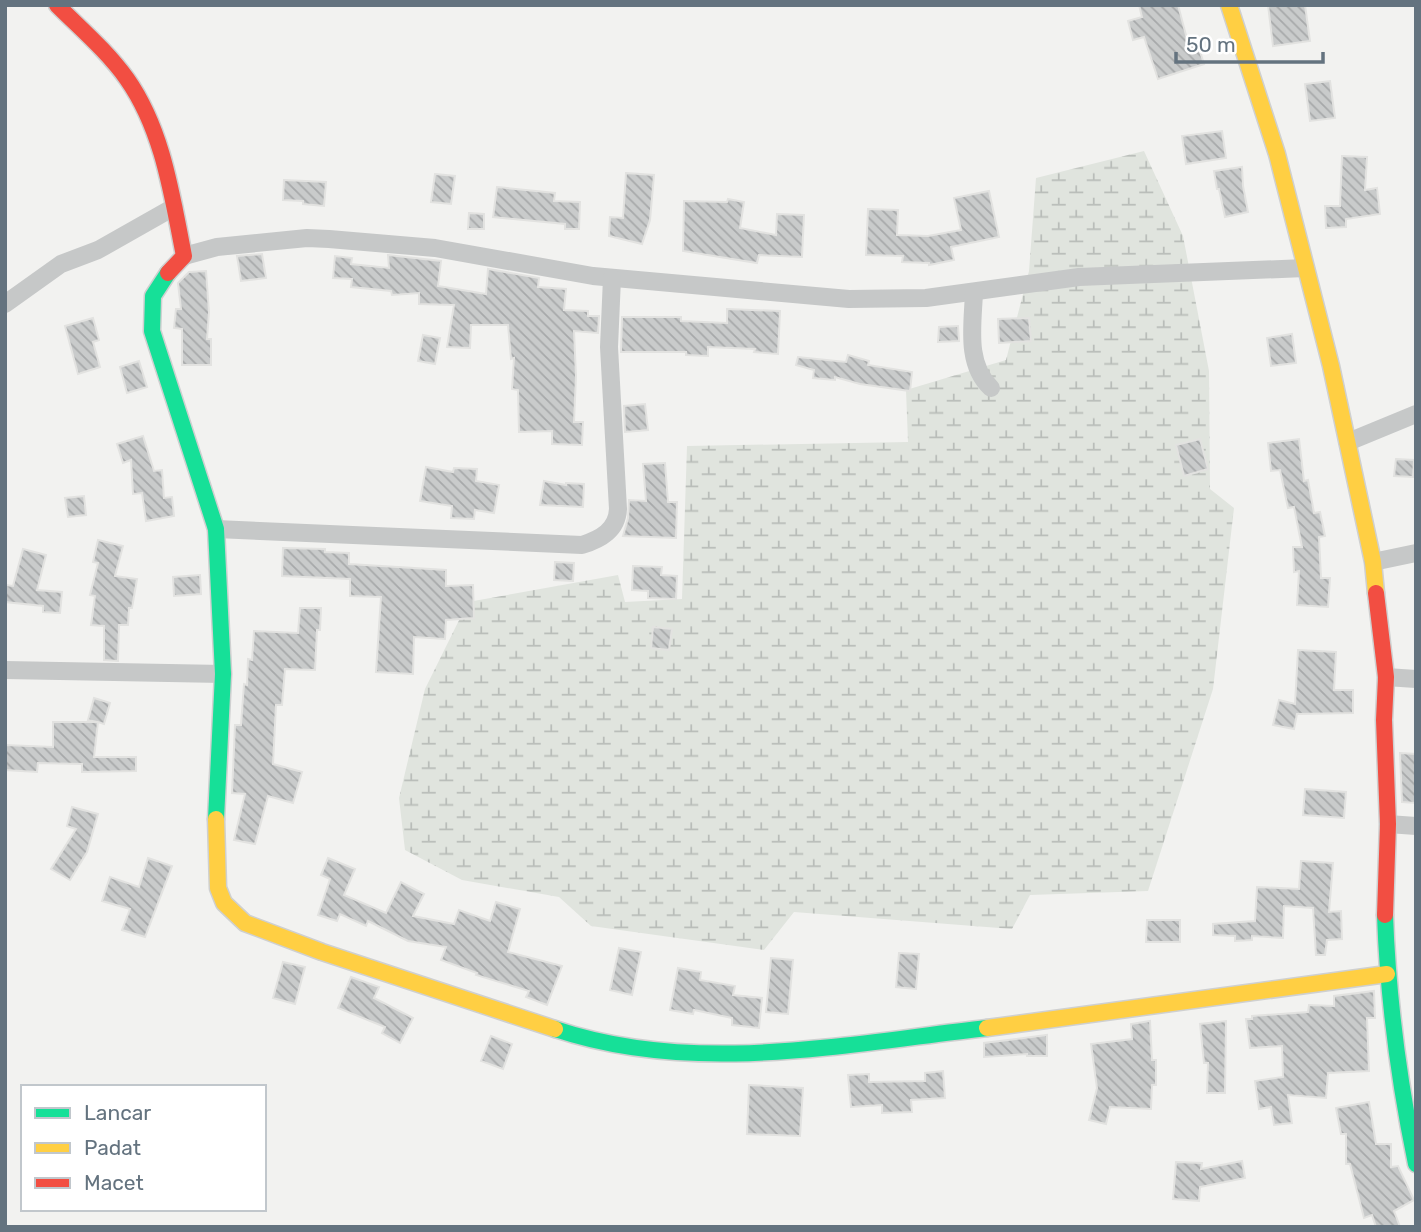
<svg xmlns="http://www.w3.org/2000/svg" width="1421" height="1232" font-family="Rubik,sans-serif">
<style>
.wetland{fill:url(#wetland-marsh)}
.building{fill:url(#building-back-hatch);stroke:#e2e2e0;stroke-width:2}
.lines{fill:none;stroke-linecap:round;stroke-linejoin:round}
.fast-casing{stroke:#cfd0d0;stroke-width:19}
.slow-casing{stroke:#cfd0d0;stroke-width:19}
.jam-casing{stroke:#cfd0d0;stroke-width:19}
.street{stroke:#c6c8c8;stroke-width:18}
.fast{stroke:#16e098;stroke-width:16}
.slow{stroke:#ffcf43;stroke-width:16}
.jam{stroke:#f24e42;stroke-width:16}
</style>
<defs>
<pattern id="wetland-marsh" width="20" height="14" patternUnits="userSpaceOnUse" patternTransform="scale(1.75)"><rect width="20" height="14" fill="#e0e4de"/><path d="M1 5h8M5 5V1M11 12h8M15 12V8" fill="none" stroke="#b9bdb9"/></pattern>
<pattern id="building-back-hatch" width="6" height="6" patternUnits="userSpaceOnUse" patternTransform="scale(1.75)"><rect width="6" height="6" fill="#c9cbcb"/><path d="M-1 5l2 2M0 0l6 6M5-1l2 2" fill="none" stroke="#a7a9aa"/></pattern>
</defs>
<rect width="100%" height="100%" fill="#f2f2f0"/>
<path class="wetland" d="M1144,151L1183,236L1209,371L1210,489L1234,508L1213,689L1148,891L1030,895L1012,929L794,912L764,950L591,926L559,897L462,880L405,850L399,798L425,689L468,602L618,575L625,602L682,599L687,446L908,442L906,390L1006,360L1029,271L1036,178Z"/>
<g class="building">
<path d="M1139,5H1178L1187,39L1195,36L1204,64L1158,79L1144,37L1133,40L1128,21L1142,17Z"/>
<path d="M1268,5H1305L1310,41L1273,46Z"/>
<path d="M1330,81L1335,118L1310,121L1305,84Z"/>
<path d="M1222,131L1226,158L1186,164L1182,136Z"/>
<path d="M1342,156L1367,157L1365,190L1377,188L1380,214L1346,219V227L1326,228L1325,206H1340Z"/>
<path d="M1242,167L1243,186L1248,212L1225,217L1219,189H1217L1214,171Z"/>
<path d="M626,173L654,175L650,220L642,244L609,236L610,217L623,218Z"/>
<path d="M435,174L455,176L451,204L431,202Z"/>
<path d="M284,180L326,182L324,206L303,204V201L283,200Z"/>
<path d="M497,187L555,193L554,201L580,202L579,229H565V224L493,217Z"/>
<path d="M989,191L999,237L951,247L954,260L929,265V263L902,262L903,256L866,255L868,209L898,210L897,235L928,236L961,230L954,198Z"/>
<path d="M728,199L744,202L740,228L776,235L777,214L804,215L802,257L759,255L757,263L683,251L684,201L727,202Z"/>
<path d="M469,213L484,214V229H468Z"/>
<path d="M262,254L266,278L241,281L237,256Z"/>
<path d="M388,255L441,261L438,286L486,294L488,269L539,278L538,287L566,289L564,310L588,311V316H599L598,333L574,331L576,376L574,422H583L582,445L552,444V431L519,432L518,390L512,389L514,358L511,359L508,325H471L470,348L447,347L454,305L419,304V293L392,295L391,291L351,287L352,279L333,278L335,256L352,258L351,264L389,268Z"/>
<path d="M206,271L209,312L207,339H211V365H182V329L174,328L176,309H181L178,283L189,272Z"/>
<path d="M727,309L780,311L778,354L754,352L755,349L708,347V356L686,355V352H621L622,317H681V321L727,323Z"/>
<path d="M93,318L99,340L93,342L100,367L78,374L65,326Z"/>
<path d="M1029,318L1031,341L999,343L998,319Z"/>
<path d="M958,326L959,341L938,342L939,327Z"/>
<path d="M1292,334L1296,363L1271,366L1267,338Z"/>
<path d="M423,335L440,338L435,364L418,361Z"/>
<path d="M848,355L869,361L868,365L912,372L910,391L860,384L835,377V380L813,378L814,370L796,365L798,357L846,362Z"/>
<path d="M139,361L147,387L127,393L120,367Z"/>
<path d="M645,404L648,430L625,432L624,406Z"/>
<path d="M143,436L154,471L162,470L164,498L172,497L174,516L146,521L142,493L133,494L131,460L123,463L117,444Z"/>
<path d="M1200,439L1208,469L1184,476L1176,445Z"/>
<path d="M1299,439L1304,481L1308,480L1314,513L1320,512L1325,536L1319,537L1321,578H1330L1328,607L1297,605L1299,571L1294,572L1293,547H1302L1294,507L1288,508L1280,470L1271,471L1268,443Z"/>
<path d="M1396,459L1414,460L1413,477L1394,476Z"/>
<path d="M665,463L668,502H677L676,538L623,536L628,518L629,500L646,501L643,464Z"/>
<path d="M426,467L453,472L454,468L477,469L476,481L499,485L494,513L475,510L474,519L451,518L452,506L420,501Z"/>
<path d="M544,481L566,485V483L584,484L583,507L540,505Z"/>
<path d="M84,496L86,515L68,517L65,498Z"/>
<path d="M98,540L123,546L115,576L137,579L132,608H129L128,625H119L118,661L104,660V626L91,625L95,596L90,595L98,563L93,562Z"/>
<path d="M283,548L325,549V552L349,553V564L446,570V586L473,585L474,618L446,620L445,639L414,637L413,674L376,672L381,597L350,596V579L282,576Z"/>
<path d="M23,549L46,555L37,590L62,592L60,613L43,612V606L5,602V585L13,586Z"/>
<path d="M555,562L574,563L573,581L554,580Z"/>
<path d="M633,566L662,567L661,575L677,576L676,599L648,598V591L632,590Z"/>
<path d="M200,575L201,594L174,596L173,577Z"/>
<path d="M300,608H321L320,630H317L315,670L285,669L282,705H276L273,764L302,772L293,803L268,796L255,844L234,840L245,794L232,793L235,725H241L244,684L247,685L248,659L252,660L254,631L298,633Z"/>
<path d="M653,627L672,629L669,650L651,648Z"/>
<path d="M1298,650L1336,652L1334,690H1353V713L1297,714L1294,729L1273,725L1279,700L1295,704Z"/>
<path d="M94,698L110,703L104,724L98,722L94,757H136V771L82,772V764L38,763L37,772L5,770V745L53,747V722H97L88,720Z"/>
<path d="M1400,753L1416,754V803L1402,802Z"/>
<path d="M1305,789L1346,792L1344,818L1303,815Z"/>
<path d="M72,807L98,814L87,852L70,880L51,869L76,829L67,826Z"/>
<path d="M148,858L172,866L145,937L122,930L130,909L102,901L110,877L139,887Z"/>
<path d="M328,858L355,869L344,895L386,913L401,882L424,894L413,916L454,924L459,910L490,921L496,902L520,909L508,952L562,966L547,1005L526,997L529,991L476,975L477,973L441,960L446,947L408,941L368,921L366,926L340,914L337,921L318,915L330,879L321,875Z"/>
<path d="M1301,861L1333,863L1329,912L1341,911L1342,939L1327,940L1325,955H1316L1313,908L1284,906L1283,938L1252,936V940L1235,941V936L1213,935V924L1255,921L1257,887L1299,889Z"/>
<path d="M1147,920H1180V942H1146Z"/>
<path d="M619,948L641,952L632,995L610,990Z"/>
<path d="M899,953L919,954L916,989L896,987Z"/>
<path d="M771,958L793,960L788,1014L766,1012Z"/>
<path d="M283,962L305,967L295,1004L273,998Z"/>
<path d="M678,968L701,972L700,980L735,986L733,995L762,998L759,1028L732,1025V1018L694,1010L693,1014L670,1010Z"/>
<path d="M351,977L379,987L374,998L413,1018L400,1043L382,1033L385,1027L338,1008Z"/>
<path d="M1374,991L1375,1018H1367L1369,1071L1328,1073L1326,1098L1288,1095L1292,1123L1274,1125L1271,1107L1259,1109L1255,1081L1283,1077L1282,1046L1250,1048L1246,1019H1252V1016L1308,1012L1309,1005L1334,1006V996Z"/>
<path d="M1150,1021L1152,1060H1156V1085H1152L1151,1109L1110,1107L1106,1124L1089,1120L1097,1088L1091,1044L1132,1039L1131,1024Z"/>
<path d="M1226,1021L1225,1093H1207L1208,1063H1204L1200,1024Z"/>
<path d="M1047,1035V1056H1027V1054L984,1057V1043Z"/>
<path d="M491,1036L512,1044L503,1069L481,1061Z"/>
<path d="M943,1071L945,1098L911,1100L912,1112L882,1113V1105L851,1107L848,1075L869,1074V1082L925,1081V1073Z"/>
<path d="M749,1085L803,1088L800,1136L747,1134Z"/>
<path d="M1369,1102L1376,1144H1391V1167L1398,1166L1414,1200L1394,1211L1400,1227H1376L1372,1215L1364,1218L1350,1164H1346V1134H1341L1336,1108Z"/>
<path d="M1242,1161L1245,1178L1200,1187L1199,1201L1173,1199L1176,1162L1202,1163L1201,1169Z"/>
</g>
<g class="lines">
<g class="fast-casing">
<g id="fast">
<path d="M168,273L153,296L152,331L216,529L223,674L216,819"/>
<path d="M1385,915C1388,1000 1399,1082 1416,1164"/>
<path d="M555,1029C695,1076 845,1044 987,1028"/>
</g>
</g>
<g class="slow-casing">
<g id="slow">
<path d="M1229,5L1277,154L1331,366L1373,562L1376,593"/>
<path d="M216,819L218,888L224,903L245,923L322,952L555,1029"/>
<path d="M987,1028L1387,974"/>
</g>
</g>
<g class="jam-casing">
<g id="jam">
<path d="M57,5C81,29 107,51 127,79C163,130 172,196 184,256L168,273"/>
<path d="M1376,593L1386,677L1384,720L1388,824L1385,915"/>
</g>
</g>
<g class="street">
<path d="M184,256L217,247L307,238L329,239L435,248L593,276L849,299L926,298L1079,277L1305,268"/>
<path d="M974,292C973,323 965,364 991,388"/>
<path d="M5,304L61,264L98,250L174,207"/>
<path d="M1348,442L1416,414"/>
<path d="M216,529L582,545C601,539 617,530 618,509L609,347L612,278"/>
<path d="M1373,562L1416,553"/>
<path d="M5,670L223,674"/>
<path d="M1386,677L1416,679"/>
<path d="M1388,824L1416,826"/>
</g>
<use href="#fast" class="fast"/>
<use href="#slow" class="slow"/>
<use href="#jam" class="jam"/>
</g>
<rect width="1421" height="1232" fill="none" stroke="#64737f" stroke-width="14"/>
<rect x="21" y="1085" width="245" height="126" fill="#ffffff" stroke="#c1c7cc" stroke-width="2"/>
<rect x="35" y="1108" width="35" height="10" fill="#16e098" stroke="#c1c7cc" stroke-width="2"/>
<text x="84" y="1120" font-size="21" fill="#64737f">Lancar</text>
<rect x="35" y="1143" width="35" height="10" fill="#ffcf43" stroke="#c1c7cc" stroke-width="2"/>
<text x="84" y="1155" font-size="21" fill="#64737f">Padat</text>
<rect x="35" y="1178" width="35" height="10" fill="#f24e42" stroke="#c1c7cc" stroke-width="2"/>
<text x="84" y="1190" font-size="21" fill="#64737f">Macet</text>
<path d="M1176 52v10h147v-10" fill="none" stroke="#64737f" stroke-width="3.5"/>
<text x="1186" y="52" font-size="21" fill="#64737f" stroke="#ffffff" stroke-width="5" paint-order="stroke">50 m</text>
</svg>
